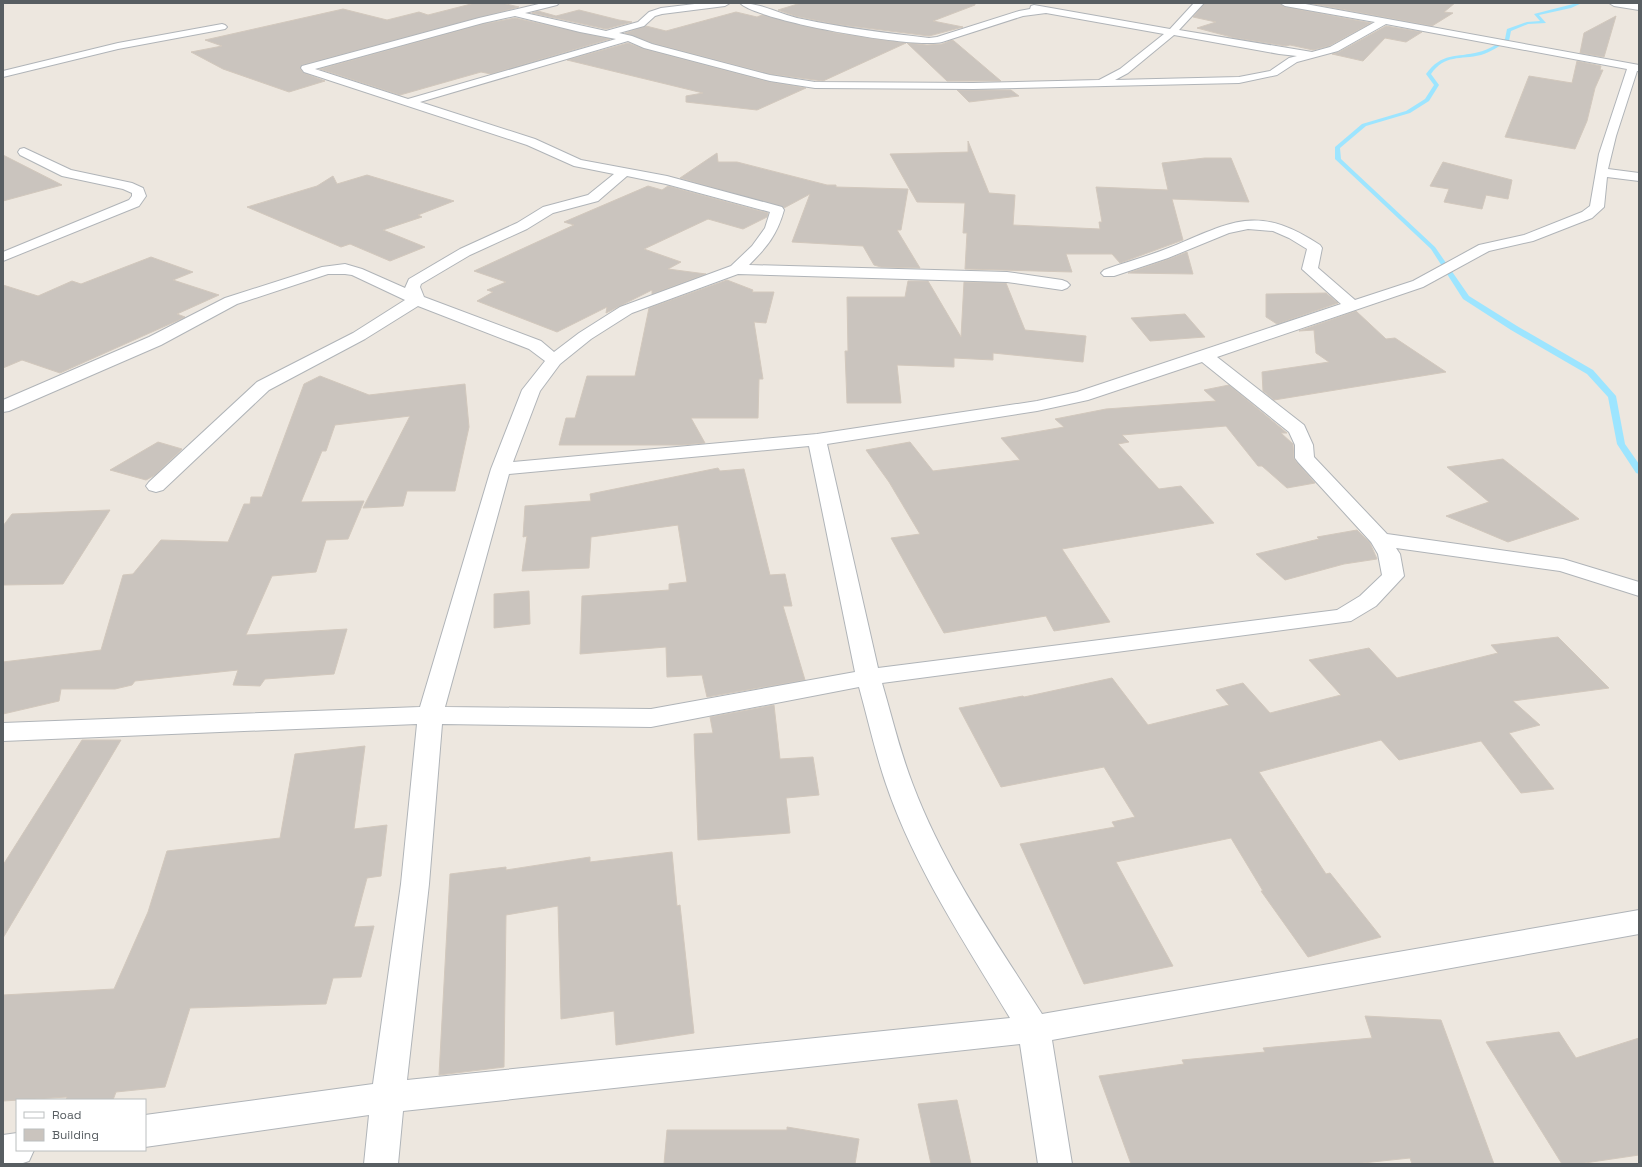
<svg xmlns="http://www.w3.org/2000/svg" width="1642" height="1167" font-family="'Space Grotesk',sans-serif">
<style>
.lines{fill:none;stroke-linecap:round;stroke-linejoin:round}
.stream{fill:#9de5ff;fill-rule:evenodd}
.building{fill:#cac4be;stroke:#d2c8bd}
.minor-casing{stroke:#b0b4b8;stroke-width:2}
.minor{fill:#fff;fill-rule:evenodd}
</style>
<rect width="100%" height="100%" fill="#ede7df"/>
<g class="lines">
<path class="stream" d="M1577,3H1582L1571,8L1539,15L1546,23L1528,24L1511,31L1509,41C1499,46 1491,52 1481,55C1460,60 1445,54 1431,74L1439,85L1429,101L1410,113L1366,126L1340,148L1341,159L1435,247L1469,296L1517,326L1593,370L1616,396L1625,444L1639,464V474L1636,473L1617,444L1608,397L1587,374L1511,330L1463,299L1431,249L1335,159V147L1362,124L1406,111L1425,99L1434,85L1426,74C1442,52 1456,58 1479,52C1489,50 1496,44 1505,39L1507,29L1527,22L1540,21L1534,14Z"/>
</g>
<g class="building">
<path d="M475,3H502L519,7L302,65L300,69L304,73L325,81L289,92L223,69L191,52L222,46L205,40L343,9L387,20L419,12L428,15Z"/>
<path d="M801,3H975V5L933,21L963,27L929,36L834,24L795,16L778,10Z"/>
<path d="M1205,3H1279L1285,7L1371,23L1329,46L1313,50L1290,45L1286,46L1235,38L1197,28L1216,22L1193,17Z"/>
<path d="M1308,3H1455L1444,12L1453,13L1432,26Z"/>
<path d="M579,10L619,20L632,22L606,29L532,13L538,11L556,16Z"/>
<path d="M736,12L757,17L762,15L837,33L906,43L823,81L815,80L770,74L652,43L625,33L646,26L666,31Z"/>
<path d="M1616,16L1604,57L1580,53L1584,33Z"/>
<path d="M515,18L610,39L491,74L481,72L400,95L320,69L483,24Z"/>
<path d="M1386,26L1422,32L1406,42L1385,38L1363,61L1332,54L1339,52Z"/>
<path d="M952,40L954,41L1001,81H947L907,43L927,45L942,44Z"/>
<path d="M628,43L644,49L770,82L806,88L757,110L686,102V96L703,93L567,60Z"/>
<path d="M1577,61L1601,66L1600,70H1603L1595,88L1587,121L1575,149L1505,137L1529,76L1572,83Z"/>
<path d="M957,90H1011L1019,96L969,102Z"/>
<path d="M968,141L989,193L1015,195L1013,225L1100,229L1099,222H1102L1096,187L1168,190L1162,163L1205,158H1231L1249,202L1172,199L1183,240L1120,263L1112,254H1066L1072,272L965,269L967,233H963L965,203L917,202L890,154L968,152Z"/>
<path d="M717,153L718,162H737L827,185H836V187L908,189L901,230H897L920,268L881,267L874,265L863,246L792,242L810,194L784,208L680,178Z"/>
<path d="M3,155L62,185L3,201Z"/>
<path d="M1443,162L1512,180L1508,199L1486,195L1482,209L1444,202L1449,189L1430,186Z"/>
<path d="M367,175L454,201L418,215L422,217L383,230L425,247L390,261L350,244L341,247L247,207L317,186L333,176L337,184Z"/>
<path d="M648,186L662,190L668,186L768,213L767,217L743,229L708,219L644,249L681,262L668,269L706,274L652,294V290L606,313L607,307L557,332L477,301L493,292L487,290L506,282L474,271L574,225L564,222Z"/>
<path d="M1187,252L1193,274L1128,273L1169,259Z"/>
<path d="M151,257L193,272L173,280L219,295L177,314L185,317L181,319L60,373L22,360L3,368V285L38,296L72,281L81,284Z"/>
<path d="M727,280L753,290L752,292H774L766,323L754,322L763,379H759L758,418H691L705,443L682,445H559L566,418H575L587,376H635L649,308Z"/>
<path d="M908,281H928L961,337L964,282L1006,283L1025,330L1086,336L1083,362L993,353V360L954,358V367L897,365L901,403H847L845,351H848L847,297H905Z"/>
<path d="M1326,293L1338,303L1277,324L1266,317V294Z"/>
<path d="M1356,311L1386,339L1395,338L1446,372L1274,400L1263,391L1262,372L1329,362L1316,353L1314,330L1299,331Z"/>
<path d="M1185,314L1205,337L1150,341L1131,318Z"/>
<path d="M320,376L369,395L465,384L469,427L455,491H407L403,506L363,508L410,416L335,425L326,451H322L301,502L364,501L348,539L326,540L316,572L272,576L246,635L347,629L334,674L265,679L260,686L233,685L238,670L135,681L132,685L115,689H61L59,701L3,714V662L101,650L123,575L133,574L161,540L228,542L244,504H250L251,497H262L304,384Z"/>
<path d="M1229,385L1287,433H1281L1293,444L1294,459L1315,483L1287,488L1262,466H1258L1226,426L1122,435L1129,442L1118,444L1159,489L1181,486L1214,523L1062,549L1110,622L1054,631L1046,616L944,633L891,538L920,534L889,482L866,450L910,442L933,471L1020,460L1001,438L1064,427L1055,419L1106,409L1216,401L1204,390Z"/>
<path d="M158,442L182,449L155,475L146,480L110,470Z"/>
<path d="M1503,459L1579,519L1508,542L1446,516L1489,502L1447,467Z"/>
<path d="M718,468L720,471L744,469L770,575L785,574L792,606H783L805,680L707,697L702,675L667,677L666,647L580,654L582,596L669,590V584L687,582L678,525L591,537L589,568L522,571L527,536L523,537L525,506L591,501L590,494Z"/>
<path d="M110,510L63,584L3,585V526L12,514Z"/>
<path d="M1357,530L1370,543L1377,559L1344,564L1285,580L1256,554L1319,539L1317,537Z"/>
<path d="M529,591L530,624L494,628V594Z"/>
<path d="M1558,637L1609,688L1513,701L1540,725L1509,733L1554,789L1521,793L1481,741L1399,760L1381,740L1259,772L1326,874L1330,873L1381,937L1308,957L1261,891H1263L1231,838L1116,862L1173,966L1084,984L1020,844L1115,827L1112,822L1135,817L1104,767L1001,787L959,708L1023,696L1024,697L1112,678L1148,725L1229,705L1216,690L1243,683L1270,713L1341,695L1309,660L1369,648L1397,678L1498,653L1491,645Z"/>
<path d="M774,705L780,759L813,757L819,795L786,798L790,833L698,840L694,734L713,733L710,717Z"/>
<path d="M82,740H121L3,938V865Z"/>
<path d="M365,746L354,829L387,825L381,876L367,878L354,927L374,926L361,977L333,978L326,1004L190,1008L165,1087L116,1092L113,1100H66L67,1097L3,1101V995L114,989L148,912L167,851L280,838L295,754Z"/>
<path d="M672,852L677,906L680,905L694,1033L616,1045L614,1011L561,1019L558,906L506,915L504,1067L439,1075L450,874L506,867V870L590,857V862Z"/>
<path d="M1365,1016L1441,1020L1494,1164H1412L1410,1158L1353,1164H1131L1099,1076L1184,1064L1182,1060L1265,1052L1263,1048L1372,1038Z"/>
<path d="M1559,1032L1576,1058L1639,1038V1155L1578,1164H1562L1486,1042Z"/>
<path d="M957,1100L971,1164H931L918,1104Z"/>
<path d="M787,1127L859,1139L855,1164H664L667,1130H787Z"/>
</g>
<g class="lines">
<g class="minor-casing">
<g id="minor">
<path d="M543,3H559L557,5L525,13L606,31L638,22L649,12L661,8L703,3H730L725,6L662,14L655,16L644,26L619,33L632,36L652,44L770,75L815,82L973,83L1099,80L1120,69L1164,34L1046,13L1023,16L942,42C916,49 757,21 740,3C762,3 781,15 802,19C844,28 886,33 929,38L937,37L1019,11L1030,9L1031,6L1034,5L1170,29L1194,3H1204L1179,30L1312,52L1330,47L1375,22L1285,6L1280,3H1300L1639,65V71H1637L1616,136L1608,169L1639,173V181L1607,177L1604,207L1592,218L1533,241L1489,251L1423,287L1217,357L1304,425L1313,445L1314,457L1387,534L1563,559L1639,582V596L1560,571L1396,548L1400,554L1404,576L1376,606L1351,621L882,683C892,717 900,752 913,785C944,867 995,940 1042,1014L1639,910V934L1052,1040L1072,1164H1038L1020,1044L403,1111L398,1164H364L369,1115L145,1147V1115L373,1084L401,884L417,724L3,741V723L420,707L491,469L522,390L545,361L529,349L418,306L365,339L269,390L163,490L156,492L149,490L146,486L149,482L257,382L353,333L405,300L352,275L345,274H328L237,304L161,345L9,411L3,412V400L149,337L225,298L322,267L345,264L362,269L405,288L409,279L460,249L517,223L543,207L588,195L614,174L574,166L527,145L304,72L301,68L302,66L479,18ZM515,16L580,32L616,39L408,99L315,69L483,23ZM1386,24L1627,69L1599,154L1590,206L1582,212L1524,235L1479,245L1413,281L1355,300L1318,268L1322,248L1320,245C1258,204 1233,221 1171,247C1149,256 1126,262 1104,270L1101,273L1104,276H1114L1168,258L1229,233L1248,229L1273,231L1289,238L1307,249L1302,269L1341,304L1077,392L1037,401L817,434L513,462L540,391L560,364L591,339L632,313L738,274L1007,282L1062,290L1067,288L1070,285L1067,282L1062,280L1007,272L749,265C767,247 777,235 784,210L782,207L667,176L581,160L535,139L420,102L628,41L644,48L770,81L815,88L973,89L1239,83L1277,75L1297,62L1338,51ZM1174,35L1279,54L1297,56L1289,58L1270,71L1239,77L1115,80L1128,73ZM627,176L666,184L770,212L765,228L752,246L731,266L620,307L579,333L554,352L541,341L424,297L420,287L421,284L470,255L527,229L553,213L598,201ZM1202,362L1289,432L1295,445V458L1298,462L1371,542L1378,554L1382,575L1360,596L1337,610L878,668L827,444L1037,411L1088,400ZM809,446L855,672L651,709L445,707L509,474ZM859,687C868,719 875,752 886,784C914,867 965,943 1010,1018L407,1080L429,884L442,724L651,727Z"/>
<path d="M1609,3L1639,4V10L1614,6Z"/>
<path d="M222,24L225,25L227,27L225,29L118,49L3,77V71L118,43Z"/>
<path d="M24,148L71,170L132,183L143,188L146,196L139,206L3,261V252L129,200L132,196V193L123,189L62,176L20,155L18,152L20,149Z"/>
<path d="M17,1133V1150H34L29,1161L20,1164H3V1135Z"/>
</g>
</g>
<use href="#minor" class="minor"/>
</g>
<rect width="1642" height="1167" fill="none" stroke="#585e62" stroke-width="8"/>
<rect x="16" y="1099" width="130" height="52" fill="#ffffff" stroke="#bcbfc0"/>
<rect x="24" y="1112" width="20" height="6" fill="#ffffff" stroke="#bcbfc0"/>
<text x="52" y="1119" font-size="12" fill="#585e62">Road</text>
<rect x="24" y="1129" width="20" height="12" fill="#cac4be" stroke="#bcbfc0"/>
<text x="52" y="1139" font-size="12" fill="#585e62">Building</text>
</svg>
